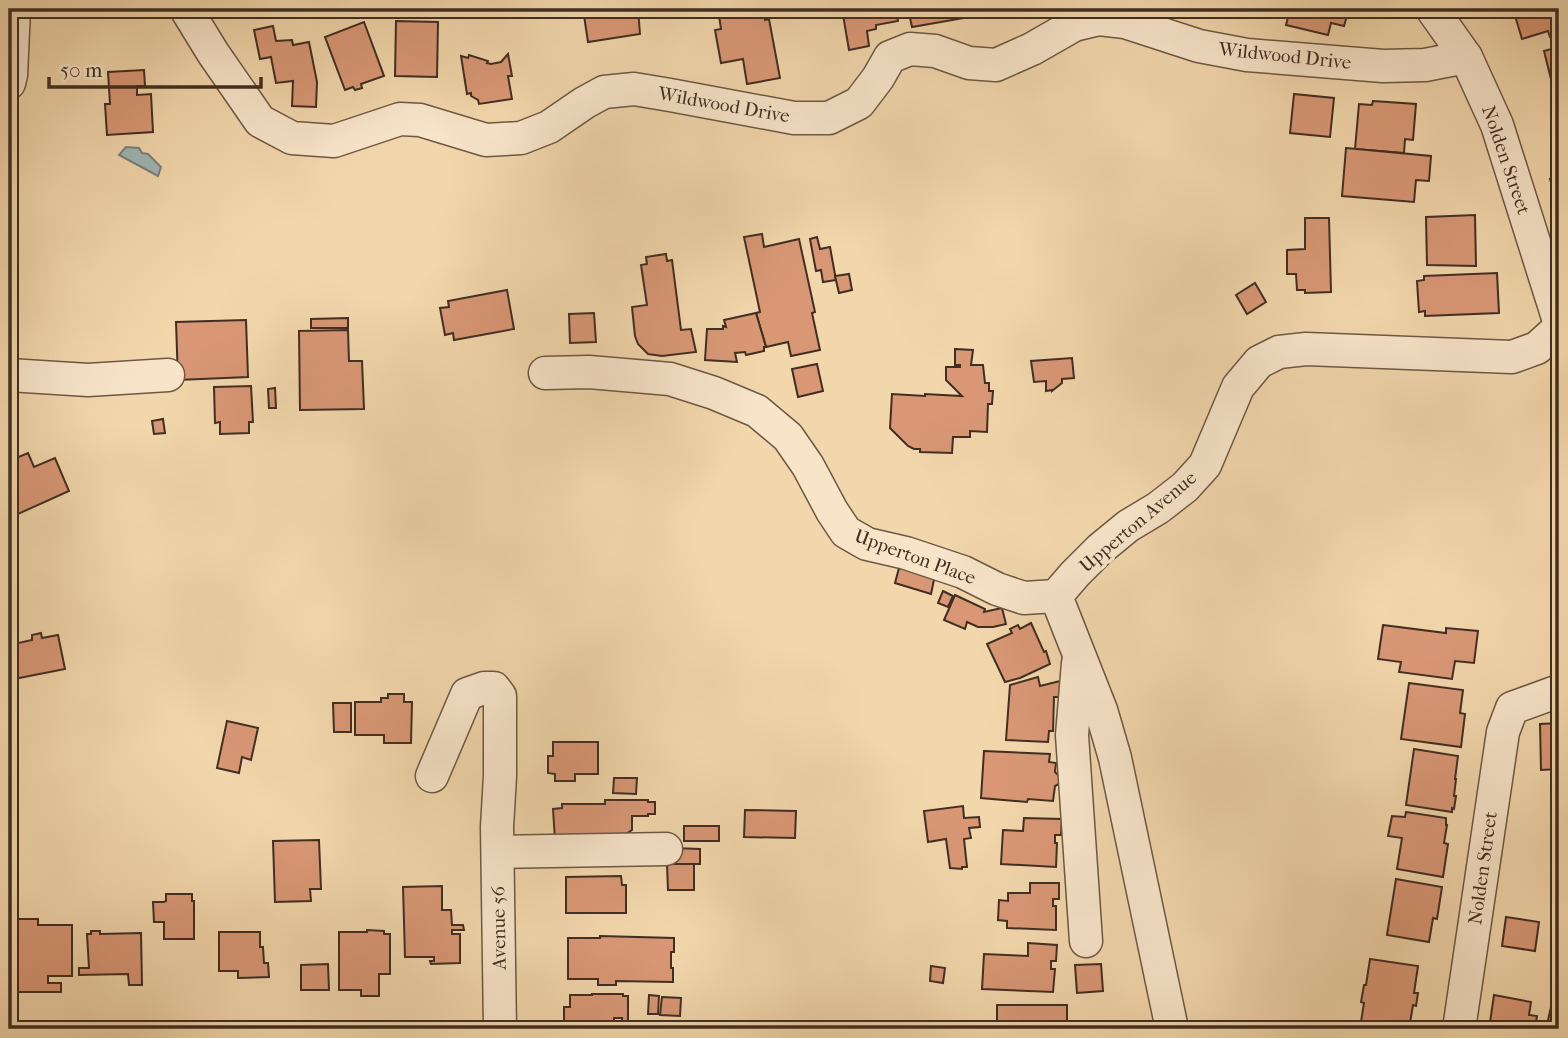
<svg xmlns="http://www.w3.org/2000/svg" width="1568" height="1038" font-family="'IM FELL French Canon',serif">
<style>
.water{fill:#a0b6b6;stroke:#7a807b;stroke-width:2}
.building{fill:#d99776;stroke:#412e22;stroke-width:2}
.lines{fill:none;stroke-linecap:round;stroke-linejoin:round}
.minor-casing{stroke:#6d5844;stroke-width:35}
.minor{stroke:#f7e4c9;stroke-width:32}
.labels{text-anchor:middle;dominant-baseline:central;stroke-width:7;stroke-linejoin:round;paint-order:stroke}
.street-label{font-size:19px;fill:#412e22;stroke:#f7e4c9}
</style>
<rect width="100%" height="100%" fill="#f2d6ac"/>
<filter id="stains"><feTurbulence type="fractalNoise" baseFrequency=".00286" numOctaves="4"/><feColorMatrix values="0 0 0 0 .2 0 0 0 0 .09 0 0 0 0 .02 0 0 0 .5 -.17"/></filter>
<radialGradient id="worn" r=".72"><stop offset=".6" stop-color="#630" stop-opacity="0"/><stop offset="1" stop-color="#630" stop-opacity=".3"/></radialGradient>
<path class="water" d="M126,147L139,148L142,153L148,154L161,167L158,176L119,155Z"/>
<g class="building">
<path d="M583,9H638L640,34L588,42Z"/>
<path d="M718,9H764L765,20L769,19L780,78L747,84L743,59L721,63L715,30L721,29Z"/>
<path d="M842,9H896L898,21L876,25V29L867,31L869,46L849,50Z"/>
<path d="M908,9H962L964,18L912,27Z"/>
<path d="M1290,9H1349L1344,26L1331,23L1328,35L1286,25Z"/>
<path d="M1513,9H1559V34L1550,37L1548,31L1522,39Z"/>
<path d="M396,21L438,22L437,77L395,76Z"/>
<path d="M364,22L384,76L361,84L362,88L355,90L353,87L345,90L325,37Z"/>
<path d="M273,26L276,41L292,40L293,45L309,42L317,82L316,107L292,106L293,81L276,83L271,57L260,59L254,30Z"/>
<path d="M1559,47V77L1551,79L1544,51Z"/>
<path d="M508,54L512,76H508L512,99L479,104L478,100L471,96V93L467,94L461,56L468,58L469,55L488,61L487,63L491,64L501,62Z"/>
<path d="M144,70L145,86H137V95L151,94L153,132L107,135L105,104H110L108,72Z"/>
<path d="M1294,94L1334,98L1330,137L1290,133Z"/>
<path d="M1373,101L1416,104L1413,140L1405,139L1404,153L1355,149L1359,104L1372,105Z"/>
<path d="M1346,148L1431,156L1429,181L1416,180L1414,202L1342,196Z"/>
<path d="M1559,176V208L1550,179Z"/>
<path d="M1475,215L1476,266L1427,265L1426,217Z"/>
<path d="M1305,218H1329L1331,292L1305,293V290H1297L1296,274H1287V250L1305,249Z"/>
<path d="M762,234L764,247L799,239L815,312L812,313L820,350L791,356L788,342L766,347L756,313L760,312L744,237Z"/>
<path d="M817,237L820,249L830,247L836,280L823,282L821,270L816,271L810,239Z"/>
<path d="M666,254L667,261L672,260L681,330L691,329L696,352L662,356L648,354L638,344L635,336L632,307L647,305L641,265L647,264L646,257Z"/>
<path d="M1497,273L1499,313L1425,316V311L1419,312L1417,281L1424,280V276Z"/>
<path d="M849,274L852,290L839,293L835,276Z"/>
<path d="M1255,283L1266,302L1247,314L1236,295Z"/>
<path d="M507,290L514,329L454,340L453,333L445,335L440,308L449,307L448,301Z"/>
<path d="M594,313L596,342L570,343L569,314Z"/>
<path d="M756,313L766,347H764V351L746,355L745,352L735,353L737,362L705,360L707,329H723V326L726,327L724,320Z"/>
<path d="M348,318V328H311V319Z"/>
<path d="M246,320L248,377L178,380L176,322Z"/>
<path d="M348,330L349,361H362L364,409L300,410L299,331Z"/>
<path d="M955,349L973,350L971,365H983L985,383H989V391H993L992,404H988L987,432L970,431V437H953L952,453L920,452V449H914L908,446L890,428L892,394L925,396V394L962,396L946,380V367H960V365H955Z"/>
<path d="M1072,358L1074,378L1062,379V383L1052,391V390L1046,391V381L1034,382L1031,361Z"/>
<path d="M817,364L823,391L798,397L792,369Z"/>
<path d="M251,386L253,422H249V433L220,434V422L215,423L214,387Z"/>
<path d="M275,388L276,408H269L268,389Z"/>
<path d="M163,419L165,433L154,434L152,421Z"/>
<path d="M28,453L34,467L55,458L69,491L9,518V478L11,477L9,472V461Z"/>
<path d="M899,568L935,575L931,594L895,583Z"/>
<path d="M943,591L953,596L948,607L938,603Z"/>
<path d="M955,595L985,609L984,612L1002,608L1006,624L993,627H978L967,622L965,629L944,620Z"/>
<path d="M1031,623L1044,652L1046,651L1050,664L1020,678L1005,682L987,644L1012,633L1010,629L1018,625L1020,629Z"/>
<path d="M1383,625L1446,633V628L1478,631L1474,663L1455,661L1452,679L1399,672L1401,662L1378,659Z"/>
<path d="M41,633L42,638L58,635L65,669L9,680V645L32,640V635Z"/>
<path d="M1038,677L1040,686L1068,679L1067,697H1054L1053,731H1049L1048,742L1006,740L1010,685Z"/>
<path d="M1409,683L1463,690L1460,713L1465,714L1461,747L1401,739Z"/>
<path d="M388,694H404V702H412L411,743H384V735H355V702H381V698H388Z"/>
<path d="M333,703H351V732H334Z"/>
<path d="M227,721L258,728L251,760L242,757L239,773L217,768Z"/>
<path d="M1559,723V769L1541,770L1540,724Z"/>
<path d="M553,742H598V774H575V781H555V774L548,773V756H553Z"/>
<path d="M1414,749L1458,756L1455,779H1456L1454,796H1456L1454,809L1452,808V812L1406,805Z"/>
<path d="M984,751L1050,754L1049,762L1056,763L1055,772L1059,776V784L1055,786L1053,801L1028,799L1027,802L981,798Z"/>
<path d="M614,778H637L636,794L613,793Z"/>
<path d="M605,800H648V802H655V814H648V816H632V830L626,834H620V837L555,840L553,809L562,808V804H605Z"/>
<path d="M963,806L964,818L979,817L980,827L969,828L971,838L964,839L967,867H962V869L950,868L946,839L928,842L924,811Z"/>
<path d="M745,810L796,811L795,838L744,837Z"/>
<path d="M1406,812L1446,818V825H1447L1444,843L1448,844L1443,877L1397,869L1402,838L1388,836L1392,816L1405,817Z"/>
<path d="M1024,818L1062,819L1061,835H1055V843H1057L1056,867L1001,864L1003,830L1023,831Z"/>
<rect x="684" y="826" width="35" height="15"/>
<path d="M319,840L321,889H310L311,901L275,902L273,841Z"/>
<path d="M674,848L700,849V864H667V863H674Z"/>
<path d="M667,864H694V890H668Z"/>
<path d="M621,876L622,885H626V913H566V877Z"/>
<path d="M1396,879L1442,887L1437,919L1433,918L1429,942L1387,935Z"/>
<path d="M1030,883H1059V899H1053V906H1056V930L1007,928V921L998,920L999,900L1008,901V893H1030Z"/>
<path d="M442,886V910H451L452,925H463L464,930H452V934H460V963L431,964L430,961H434V957H405L403,887Z"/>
<path d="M166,894H192V901H194V939H164V922H154L153,902H164L166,901Z"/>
<path d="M1506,917L1539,922L1535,951L1502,946Z"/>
<path d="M17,919H38V925H72V976H48V983H61V992H17Z"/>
<path d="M367,930L384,931V934H390V974H379V996H361V990H339V932H367Z"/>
<path d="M91,931H100V934L141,933L142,985H129L128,974L79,975V968H89L87,934H91Z"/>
<path d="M219,932H260V947H263L264,963H268L269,977L238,978V971H219Z"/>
<path d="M600,936L674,938V952H671V968H673V982L616,981V985H598V979H568V938H600Z"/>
<path d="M1028,943L1057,945L1056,961H1051V969H1055L1053,992L982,989L984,954L1028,956Z"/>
<path d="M1370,959L1418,966L1414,993H1418L1416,1006L1413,1005L1409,1029L1361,1022L1364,1003L1361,1002L1364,985H1366Z"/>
<path d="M328,964L329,990H301V965Z"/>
<path d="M1101,964L1103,991L1077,993L1075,965Z"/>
<path d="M931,966L945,968L943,983L930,981Z"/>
<path d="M592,994H623V996H628V1023H622V1018H614V1028L631,1029H564V1007H570V995H592Z"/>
<path d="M649,995L659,996L658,1014H648Z"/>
<path d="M1494,995L1531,1002L1529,1015L1537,1016L1535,1029H1489Z"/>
<path d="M662,997L681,998L680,1016L660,1015Z"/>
<path d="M997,1005H1067V1029H976V1022L997,1023Z"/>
<path d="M1551,1007L1559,1009V1029H1546Z"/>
</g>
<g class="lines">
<g class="minor-casing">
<g id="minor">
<path d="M186,9L213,53L260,121L292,138L334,141L400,119L420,120L486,140L521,138L549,127L584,103L604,92L634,89L670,95L794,118H829L859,103L878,78L890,57L910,49L935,51L969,63L996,65L1032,49L1074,25L1099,19L1125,22L1199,46L1247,55L1383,66L1425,65L1466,57"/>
<path d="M1432,9L1466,57L1497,125L1559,321"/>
<path d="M9,83L11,75L14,9"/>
<path d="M545,373L589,372L670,379L714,393L757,411L788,437L808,466L832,511L846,532L867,544L906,553L963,572L997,589L1024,598L1056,596"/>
<path d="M9,375L88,380L168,375"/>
<path d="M1078,663L1072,735L1086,941"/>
<path d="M432,776L467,694L484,688H494L500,696V776L497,827L500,1029"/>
<path d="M498,852L666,849"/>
<path d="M1172,1029L1115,758L1101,710L1056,596L1075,574L1100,549L1128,526L1158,508L1185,487L1205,465L1238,387L1259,362L1279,352L1306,349L1512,357L1537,348L1559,328"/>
<path d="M1459,1029L1503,732L1512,708L1559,691"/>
</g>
</g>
<use href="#minor" class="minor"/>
</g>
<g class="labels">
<g class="street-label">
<text transform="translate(1285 56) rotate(6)">Wildwood Drive</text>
<text transform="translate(724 105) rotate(10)">Wildwood Drive</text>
<text transform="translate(1506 160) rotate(71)">Nolden Street</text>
<text transform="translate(1138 522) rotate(-40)">Upperton Avenue</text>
<text transform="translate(915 557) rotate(20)">Upperton Place</text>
<text transform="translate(1483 868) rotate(-82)">Nolden Street</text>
<text transform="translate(499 928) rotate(-91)">Avenue 56</text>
</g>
</g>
<rect width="1568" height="1038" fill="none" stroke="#f2d6ac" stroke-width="35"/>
<rect x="10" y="10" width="1547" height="1017" fill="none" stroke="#412e22" stroke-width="3.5"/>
<rect x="18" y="18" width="1533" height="1003" fill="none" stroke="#412e22" stroke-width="2"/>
<path d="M49 77v10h212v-10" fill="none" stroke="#412e22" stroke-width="3.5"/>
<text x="60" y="77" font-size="21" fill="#412e22" stroke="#f7e4c9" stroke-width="5" paint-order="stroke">50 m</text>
<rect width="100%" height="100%" filter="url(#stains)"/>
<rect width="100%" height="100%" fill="url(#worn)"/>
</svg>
